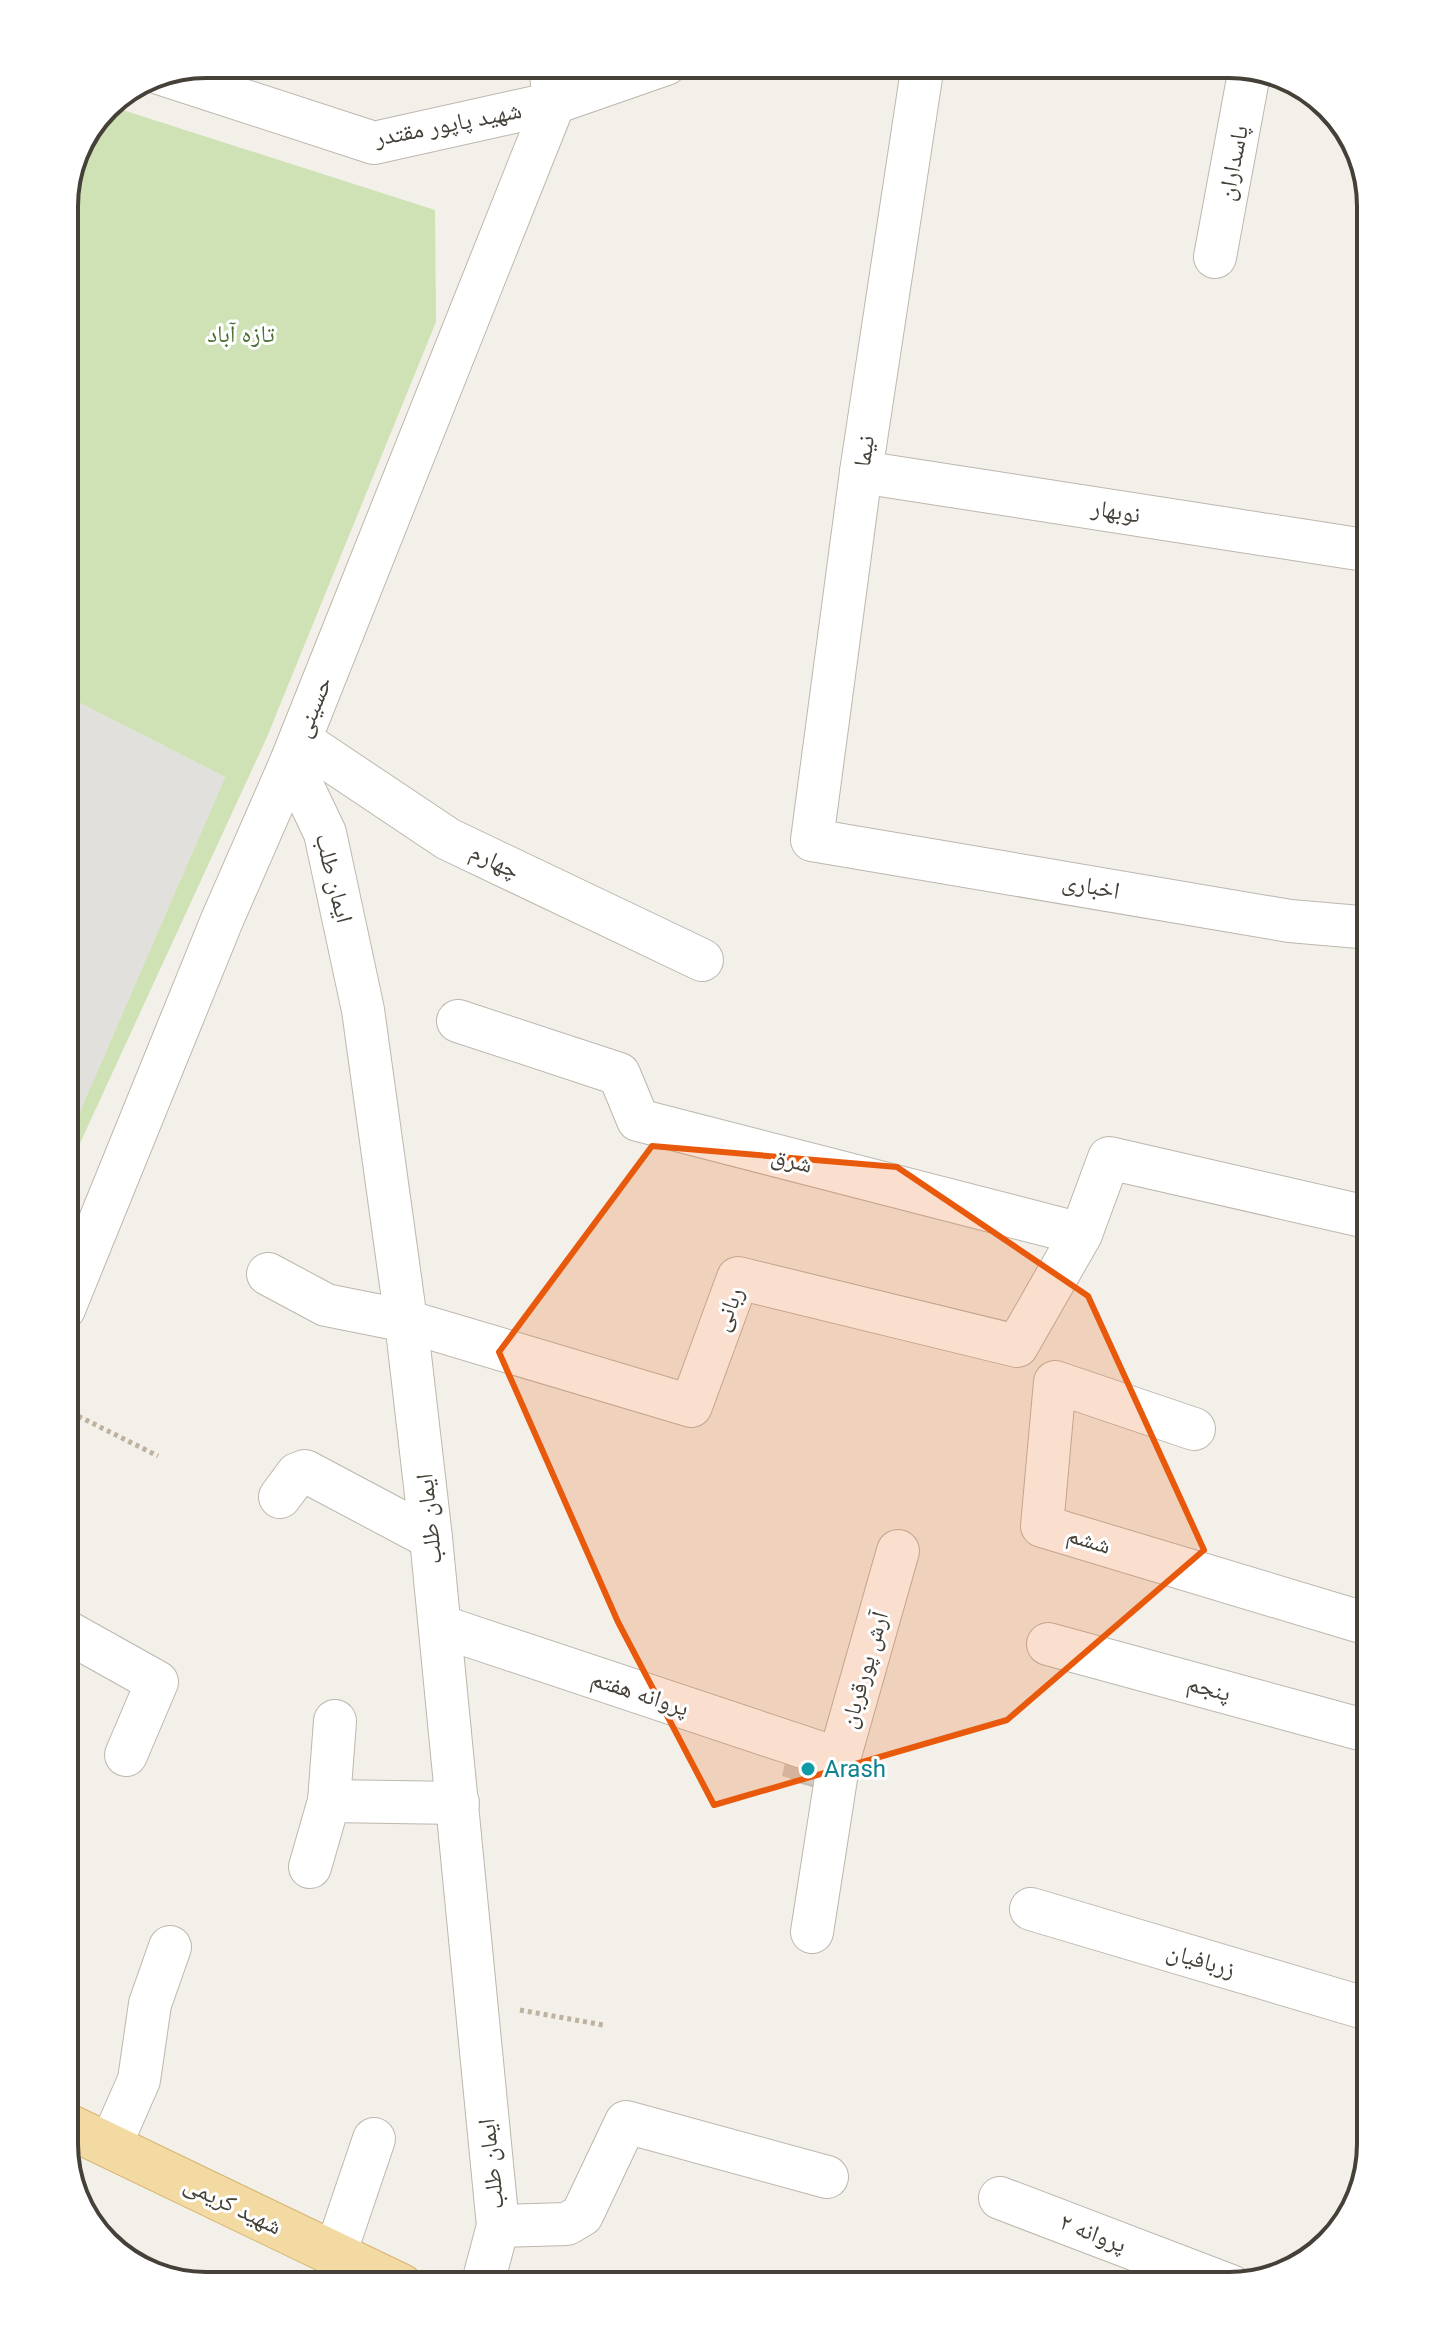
<svg xmlns="http://www.w3.org/2000/svg" width="1435" height="2350" font-family="Roboto,'Noto Naskh Arabic',sans-serif">
<style>
.green{fill:#cfe2b6}
.parking{fill:#e1e0dd}
.shadow{fill:#0003}
.building{fill:#d3cbc0}
.lines{fill:none;stroke-linecap:round;stroke-linejoin:round}
.minor-casing{stroke:#bdb7ad;stroke-width:44}
.major-casing{stroke:#d6b673;stroke-width:46}
.path{stroke:#bdb29f;stroke-width:5;stroke-dasharray:4 4;stroke-linecap:butt}
.minor{stroke:#fff;stroke-width:42}
.major{stroke:#f3daa2;stroke-width:44}
.marked{fill:#e8590c;fill-opacity:0.2;stroke:#e8590c;stroke-width:6;stroke-linejoin:round}
.culture-dot{fill:#0f9aa8;stroke:#fff;stroke-width:3}
.labels{text-anchor:middle;dominant-baseline:central;stroke-width:6;stroke-linejoin:round;paint-order:stroke}
.street-label{font-size:24px;fill:#454038;stroke:#fff}
.park-label{font-size:24px;fill:#4b7132;stroke:#fff}
.culture-label{font-size:24px;fill:#0d838f;stroke:#fff;text-anchor:start}
.rim{fill:none;stroke:#454038;stroke-width:4}
</style>
<rect width="100%" height="100%" fill="#f3efe9"/>
<path class="green" d="M107,105L435,210L436,322L267,737L64,1178V1148L225,777L64,695V197Z"/>
<path class="parking" d="M64,695L225,777L64,1148Z"/>
<path class="shadow" d="M833,1763L844,1796L798,1783L784,1775Z"/>
<path class="building" d="M789,1746L834,1762L830,1789L782,1776Z"/>
<g class="lines">
<g class="minor-casing">
<g id="minor">
<path d="M923,64L861,472L812,840L1290,921L1371,928"/>
<path d="M159,73L374,143L554,103L666,64"/>
<path d="M1215,257L1250,68"/>
<path d="M861,472L1371,551"/>
<path d="M300,740L448,839L702,960"/>
<path d="M291,762L325,833L363,1010L406,1321L431,1538L498,2226L482,2286"/>
<path d="M458,1021L619,1074L638,1120L1081,1234L1109,1158L1371,1218"/>
<path d="M268,1274L326,1305L406,1321L691,1406L738,1278L1017,1346L1081,1234"/>
<path d="M64,1309L222,920L291,762L554,103L550,64"/>
<path d="M1194,1429L1055,1382L1042,1526L1371,1625"/>
<path d="M280,1497L297,1474L305,1471L431,1538"/>
<path d="M440,1626L839,1759"/>
<path d="M64,1630L157,1682L126,1755"/>
<path d="M1048,1644L1371,1732"/>
<path d="M329,1801L458,1803"/>
<path d="M310,1867L329,1801L335,1721"/>
<path d="M1031,1909L1371,2010"/>
<path d="M812,1932L839,1759L898,1551"/>
<path d="M110,2146L139,2080L150,2004L170,1947"/>
<path d="M1000,2198L1231,2286"/>
<path d="M498,2226L567,2224L582,2215L626,2122L827,2177"/>
<path d="M335,2254L374,2139"/>
</g>
</g>
<g class="major-casing">
<path id="major" d="M64,2124L401,2286"/>
</g>
<g class="path">
<path d="M64,1409L158,1456"/>
<path d="M520,2010L603,2025"/>
</g>
<use href="#minor" class="minor"/>
<use href="#major" class="major"/>
</g>
<path class="marked" d="M652,1146L897,1167L1088,1296L1204,1550L1007,1720L714,1805L618,1622L499,1352Z"/>
<circle class="culture-dot" cx="808" cy="1769" r="8"/>
<g class="labels">
<g class="street-label">
<text transform="translate(448 124) rotate(-11)">شهید پاپور مقتدر</text>
<text transform="translate(1233 163) rotate(-79)">پاسداران</text>
<text transform="translate(864 451) rotate(-81)">نیما</text>
<text transform="translate(1116 511) rotate(9)">نوبهار</text>
<text transform="translate(313 707) rotate(-68)">حسینی</text>
<text transform="translate(495 861) rotate(26)">چهارم</text>
<text transform="translate(334 878) rotate(76)">ایمان طلب</text>
<text transform="translate(1091 886) rotate(10)">اخباری</text>
<text transform="translate(792 1160) rotate(15)">شرق</text>
<text transform="translate(728 1309) rotate(-68)">ربانی</text>
<text transform="translate(429 1519) rotate(-96)">ایمان طلب</text>
<text transform="translate(1089 1540) rotate(17)">ششم</text>
<text transform="translate(864 1670) rotate(-74)">آرش پورقربان</text>
<text transform="translate(1209 1688) rotate(15)">پنجم</text>
<text transform="translate(640 1693) rotate(18)">پروانه هفتم</text>
<text transform="translate(1201 1960) rotate(16)">زربافیان</text>
<text transform="translate(491 2164) rotate(-96)">ایمان طلب</text>
<text transform="translate(233 2205) rotate(26)">شهید کریمی</text>
<text transform="translate(1093 2233) rotate(21)">پروانه ۲</text>
</g>
<g class="park-label">
<text x="241" y="334">تازه آباد</text>
</g>
<g class="culture-label">
<text x="824" y="1769">Arash</text>
</g>
</g>
<path d="M0 0H1435V2350H0ZM206 78H1229A128 128 0 0 1 1357 206V2144A128 128 0 0 1 1229 2272H206A128 128 0 0 1 78 2144V206A128 128 0 0 1 206 78Z" fill="#fff" fill-rule="evenodd"/>
<path class="rim" d="M206 78H1229A128 128 0 0 1 1357 206V2144A128 128 0 0 1 1229 2272H206A128 128 0 0 1 78 2144V206A128 128 0 0 1 206 78Z"/>
</svg>
